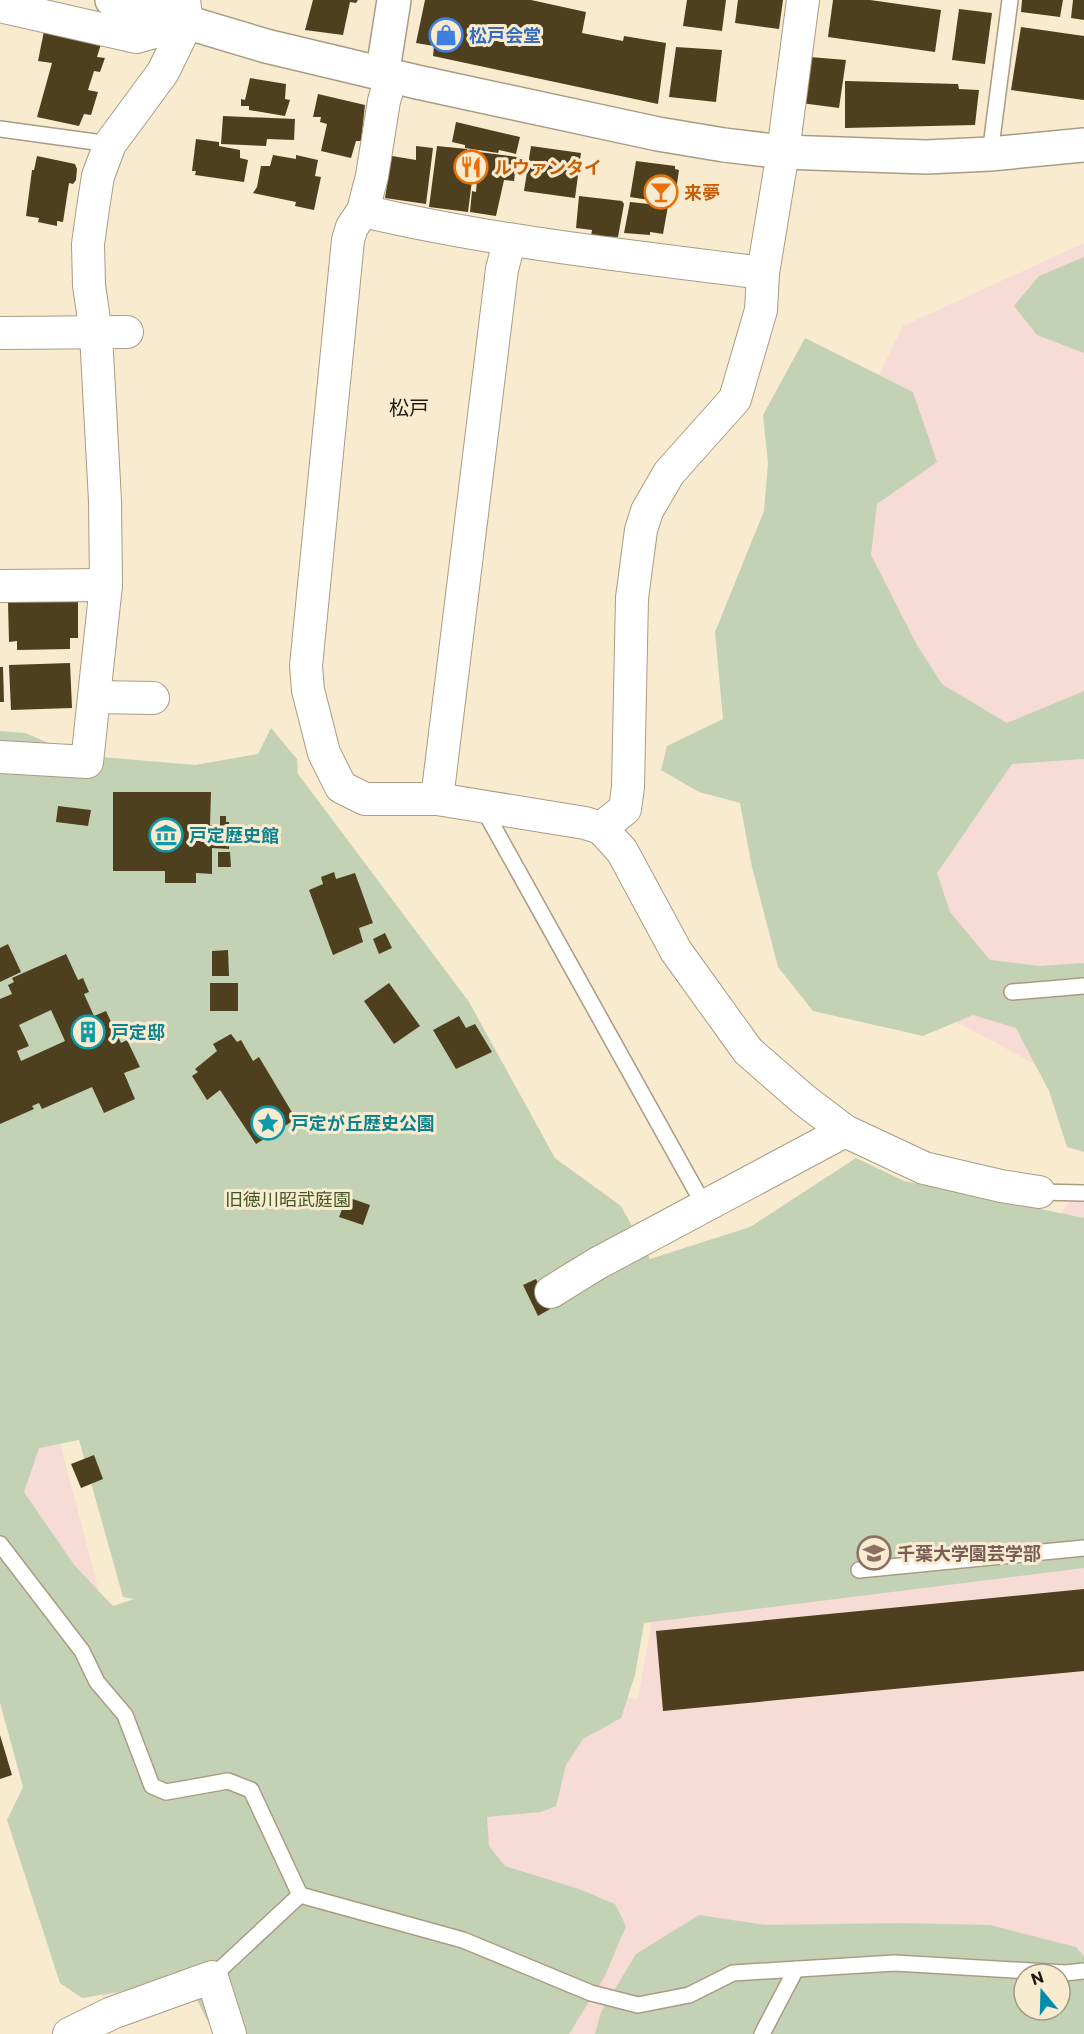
<svg xmlns="http://www.w3.org/2000/svg" width="1084" height="2034" font-family="Commissioner,'Noto Sans JP',sans-serif">
<style>
.education{fill:#f6dcd5;fill-rule:evenodd}
.green{fill:#c3d2b5;fill-rule:evenodd}
.building{fill:#4e3f1f;fill-rule:evenodd}
.lines{fill:none;stroke-linecap:round;stroke-linejoin:round}
.service-casing{stroke:#aa9c83;stroke-width:18}
.minor-casing{stroke:#aa9c83;stroke-width:34}
.tertiary-casing{stroke:#aa9c83;stroke-width:36}
.service{stroke:#fff;stroke-width:15}
.minor{stroke:#fff;stroke-width:32}
.tertiary{stroke:#fff;stroke-width:33}
.labels{text-anchor:middle;dominant-baseline:central;stroke-width:6;stroke-linejoin:round;paint-order:stroke}
.shop-label{font-size:18px;font-weight:bold;fill:#366cbe;stroke:#f9ebd0;text-anchor:start}
.food-label{font-size:18px;font-weight:bold;fill:#c56008;stroke:#f9ebd0;text-anchor:start}
.culture-label{font-size:18px;font-weight:bold;fill:#0d838f;stroke:#f9ebd0;text-anchor:start}
.park-label{font-size:18px;fill:#405824;stroke:#f9ebd0}
.education-label{font-size:18px;font-weight:bold;fill:#785e54;stroke:#f9ebd0;text-anchor:start}
.neighbourhood-label{font-size:20px;fill:#1e190f;stroke:#f9ebd0}
</style>
<rect width="100%" height="100%" fill="#f9ebd0"/>
<g class="education">
<path d="M1084,243V1152L1070,1083L932,1009L766,605L903,326Z"/>
<path d="M1084,1185V2034H249L212,1958L104,2001L52,1849L0,1294L23,1303L105,1614L638,1699L674,1492L1009,1276ZM1024,1974H1060V2010H1024Z"/>
</g>
<g class="green">
<path d="M1084,257V353L1037,335L1014,306L1039,276Z"/>
<path d="M805,338L913,392L937,462L877,504L871,555L917,645L942,684L1007,723L1084,691V759L1012,764L937,873L950,912L990,960L1040,966L1084,963V1152L1067,1147L1049,1091L1016,1028L973,1015L923,1036L813,1011L778,967L752,867L740,803L699,792L661,770L667,746L723,719L715,632L764,511L768,463L763,415Z"/>
<path d="M271,728L297,759L298,774L469,1002L555,1158L621,1206L650,1259L750,1227L856,1158L904,1181L1084,1218V1568L644,1623L635,1675L621,1718L583,1739L566,1765L556,1806L541,1812L487,1817L489,1846L505,1866L579,1889L615,1904L626,1926L605,1976L569,2034H214L198,2002L178,1982L82,1998L60,1983L7,1820L23,1787L0,1703V731L25,733L94,762L102,757L195,765L258,754ZM79,1440L123,1597L134,1599L113,1606L75,1566L24,1492L39,1448Z"/>
<path d="M699,1915L766,1925L899,1923L990,1925L1076,1947L1084,1956V2034H595L601,2012L636,1954ZM1024,1974H1060V2010H1024Z"/>
</g>
<g class="building">
<path d="M313,0H358L356,3L350,2L343,35L305,30Z"/>
<path d="M425,0H531L586,12L582,33L623,41L624,36L666,43L658,104L433,56L434,46L416,43Z"/>
<path d="M687,0H726L722,31L683,26Z"/>
<path d="M738,0H783L779,29L735,23Z"/>
<path d="M833,0H870L941,10L935,52L828,37Z"/>
<path d="M1022,0H1063L1060,17L1021,12Z"/>
<path d="M1073,0H1084V20L1071,18Z"/>
<path d="M959,9L992,13L985,64L952,60Z"/>
<path d="M1021,27L1084,36V100L1011,90Z"/>
<path d="M44,31L101,44L97,57L105,58L100,72L94,71L88,90L98,92L91,115L84,114L79,126L37,117L52,63L38,61Z"/>
<path d="M676,47L722,50L716,102L669,97Z"/>
<path d="M810,57L846,60L839,108L801,103Z"/>
<path d="M250,78L286,84L285,99L290,100L285,116L249,110V106H241V99L245,100Z"/>
<path d="M845,81L958,84L959,89L979,90L975,125L845,128Z"/>
<path d="M318,94L365,105L361,141H356L351,158L321,151L327,124L320,122L321,117H313Z"/>
<path d="M223,116L295,119L294,140L267,139L266,146L221,144Z"/>
<path d="M456,122L520,137L516,154L499,150L498,153L465,148V145L452,142Z"/>
<path d="M196,139L219,142V146L240,150V158L248,160L244,182L195,175L196,171H192Z"/>
<path d="M416,146L433,148L426,204L385,198L392,156L416,160Z"/>
<path d="M437,146L467,149L465,164L474,165L468,212L429,207Z"/>
<path d="M531,146L581,153L575,198L524,191Z"/>
<path d="M479,152L517,157L514,181L504,180L496,216L470,212L472,191L476,192Z"/>
<path d="M273,155L296,159V155L318,160L315,176L321,177L314,210L295,206L296,202L253,193L257,187L261,166H270Z"/>
<path d="M37,156L75,164L77,169L76,180L73,184L69,183L63,222L57,221V226L38,222L39,218L26,216L32,170H34Z"/>
<path d="M636,161L675,166V169L679,170L674,204L630,197Z"/>
<path d="M579,196L622,201L624,204L618,237L591,236L592,230L576,228Z"/>
<path d="M630,202L668,206L663,234L650,232V235L624,233Z"/>
<path d="M78,601V638H70V649L17,650V641L9,642L8,602Z"/>
<path d="M70,663L72,708L11,710L9,665Z"/>
<path d="M0,667H3L4,702H0Z"/>
<path d="M113,792H211L210,825H220V816H226V822H229V849L212,848V874L196,873V883H165V871H113Z"/>
<path d="M58,806L91,810L88,826L56,822Z"/>
<path d="M218,852H230L231,867H218Z"/>
<path d="M334,872L336,879L355,873L373,923L359,928L363,942L333,955L309,890L323,884L321,877Z"/>
<path d="M385,933L392,948L379,954L373,939Z"/>
<path d="M8,944L21,972L0,982V948Z"/>
<path d="M228,950L229,976H212V951Z"/>
<path d="M66,954L78,980L83,978L89,992L84,994L94,1016L106,1011L121,1043L127,1040L140,1067L124,1073L135,1099L104,1113L92,1087L42,1109L39,1103L32,1106L34,1109L0,1124V999L12,994L8,985L14,982L12,978ZM51,1010L65,1041L21,1061L17,1051L29,1046L19,1025Z"/>
<rect x="210" y="983" width="28" height="28"/>
<path d="M389,983L420,1026L394,1044L364,1001Z"/>
<path d="M459,1016L466,1028L475,1024L492,1052L456,1069L433,1030Z"/>
<path d="M231,1034L237,1042L241,1040L253,1061L259,1057L296,1119L256,1144L220,1090L207,1100L192,1076L198,1072L195,1069L217,1051L213,1044Z"/>
<path d="M347,1197L370,1205L363,1225L339,1217Z"/>
<path d="M536,1279L550,1309L538,1316L523,1285Z"/>
<path d="M94,1455L103,1479L81,1488L71,1464Z"/>
<path d="M1084,1589V1671L663,1711L656,1631Z"/>
<path d="M0,1735L12,1775L0,1779Z"/>
</g>
<g class="lines">
<g class="service-casing">
<g id="service">
<path d="M0,129L110,144"/>
<path d="M990,154L1010,0"/>
<path d="M483,808L705,1207"/>
<path d="M1012,992L1084,986"/>
<path d="M1039,1192L1084,1193"/>
<path d="M0,1544L82,1651L97,1682L125,1715L152,1786L166,1792L228,1781L251,1790L300,1895"/>
<path d="M859,1570L1084,1548"/>
<path d="M212,1977L300,1895L463,1940L591,1993L638,2005L689,1995L733,1973L895,1963L1065,1973L1084,1971"/>
<path d="M762,2034L796,1969"/>
</g>
</g>
<g class="minor-casing">
<g id="minor">
<path d="M0,6L136,37L187,23L177,14"/>
<path d="M387,75L390,81L384,101L372,176L363,211L352,227L348,240L306,666L308,690L324,753L341,787L365,799H437L585,823L601,828L622,851L676,951L748,1051L803,1099L845,1131L924,1168L1001,1186L1039,1192"/>
<path d="M363,211C495,242 629,256 763,273"/>
<path d="M0,333L127,332"/>
<path d="M0,586L106,585"/>
<path d="M95,697L153,698"/>
<path d="M0,757L87,762L106,585L105,501L96,334L89,285L88,244L93,208L98,176L110,144L163,72L187,23L184,0"/>
<path d="M437,799L502,269L510,240"/>
<path d="M601,828L625,809L628,787L632,598L641,530L647,511L669,473L735,399L761,310L763,273L783,152L803,0"/>
<path d="M551,1292L598,1263L845,1131"/>
<path d="M69,2034L112,2013L212,1977L230,2034"/>
</g>
</g>
<g class="tertiary-casing">
<g id="tertiary">
<path d="M112,0L266,46L417,82L658,134L724,145L783,152L926,157L990,154L1084,145"/>
<path d="M387,75L383,70L394,0"/>
</g>
</g>
<use href="#service" class="service"/>
<use href="#minor" class="minor"/>
<use href="#tertiary" class="tertiary"/>
</g>
<defs>
<g id="shop-ring" transform="scale(1.725)"><circle r="9.5" fill="#f9ebd0" stroke="#3f7fe0" stroke-width="1.5"/><path d="M-5-2.5h2.3a2.7 3.5 0 0 1 5.4 0H5L5.5 6h-11ZM-1.5-2.5h3a1.5 2.3 0 0 0-3 0Z" fill="#3f7fe0"/></g>
<g id="restaurant-ring" transform="scale(1.725)"><circle r="9.5" fill="#f9ebd0" stroke="#e8710a" stroke-width="1.5"/><path d="M-5-6h1v4h1v-4h1v4h1v-4h1v5L-1.5 .5V6h-2V.5L-5-1ZM5-6V6H3V1.5H1.5Q1.5-4 5-6Z" fill="#e8710a"/></g>
<g id="bar-ring" transform="scale(1.725)"><circle r="9.5" fill="#f9ebd0" stroke="#e8710a" stroke-width="1.5"/><path d="M-6-5H6L.8 .8V4.5H3.5V6h-7V4.5H-.8V.8Z" fill="#e8710a"/></g>
<g id="museum-ring" transform="scale(1.725)"><circle r="9.5" fill="#f9ebd0" stroke="#0f9aa8" stroke-width="1.5"/><path d="M0-6L6-3V-2H-6V-3ZM-5-1h2V3h-2ZM-1-1h2V3h-2ZM3-1h2V3H3ZM-6 4H6V6H-6Z" fill="#0f9aa8"/></g>
<g id="building-ring" transform="scale(1.725)"><circle r="9.5" fill="#f9ebd0" stroke="#0f9aa8" stroke-width="1.5"/><path d="M-4-6H4V6H1V3H-1V6H-4ZM-2.5-4.3h1.7v1.8h-1.7ZM.8-4.3h1.7v1.8H.8ZM-2.5-1h1.7V.8h-1.7ZM.8-1h1.7V.8H.8Z" fill="#0f9aa8"/></g>
<g id="sight-ring" transform="scale(1.725)"><circle r="9.5" fill="#f9ebd0" stroke="#0f9aa8" stroke-width="1.5"/><path d="M0-6L1.8-2.2L6-1.7L2.9 1.2L3.7 5.4L0 3.3L-3.7 5.4L-2.9 1.2L-6-1.7L-1.8-2.2Z" fill="#0f9aa8"/></g>
<g id="university-ring" transform="scale(1.725)"><circle r="9.5" fill="#f9ebd0" stroke="#8d6e63" stroke-width="1.5"/><path d="M0-5L7-2L0 1L-7-2ZM-4 1L0 2.5L4 1V4Q0 6-4 4Z" fill="#8d6e63"/></g>
</defs>
<g fill-rule="evenodd">
<use href="#shop-ring" x="446" y="35"/>
<use href="#restaurant-ring" x="471" y="167"/>
<use href="#bar-ring" x="661" y="192"/>
<use href="#museum-ring" x="166" y="835"/>
<use href="#building-ring" x="88" y="1032"/>
<use href="#sight-ring" x="268" y="1123"/>
<use href="#university-ring" x="874" y="1553"/>
</g>
<g class="labels">
<g class="shop-label">
<text x="469" y="35">松戸会堂</text>
</g>
<g class="food-label">
<text x="494" y="167">ルウァンタイ</text>
<text x="684" y="192">来夢</text>
</g>
<g class="culture-label">
<text x="189" y="835">戸定歴史館</text>
<text x="111" y="1032">戸定邸</text>
<text x="291" y="1123">戸定が丘歴史公園</text>
</g>
<g class="park-label">
<text x="288" y="1199">旧徳川昭武庭園</text>
</g>
<g class="education-label">
<text x="897" y="1553">千葉大学園芸学部</text>
</g>
<g class="neighbourhood-label">
<text x="409" y="407">松戸</text>
</g>
</g>
<g transform="translate(1042 1992) rotate(341)"><circle r="28" fill="#f9ebd0" stroke="#a19783" stroke-width="1.5"/>
<path d="M0-4.5L10 22L0 15L-10 22Z" fill="#048dab"/>
<text y="-9" font-size="16" font-weight="bold" text-anchor="middle" fill="#1e190f">N</text>
</g>
</svg>
